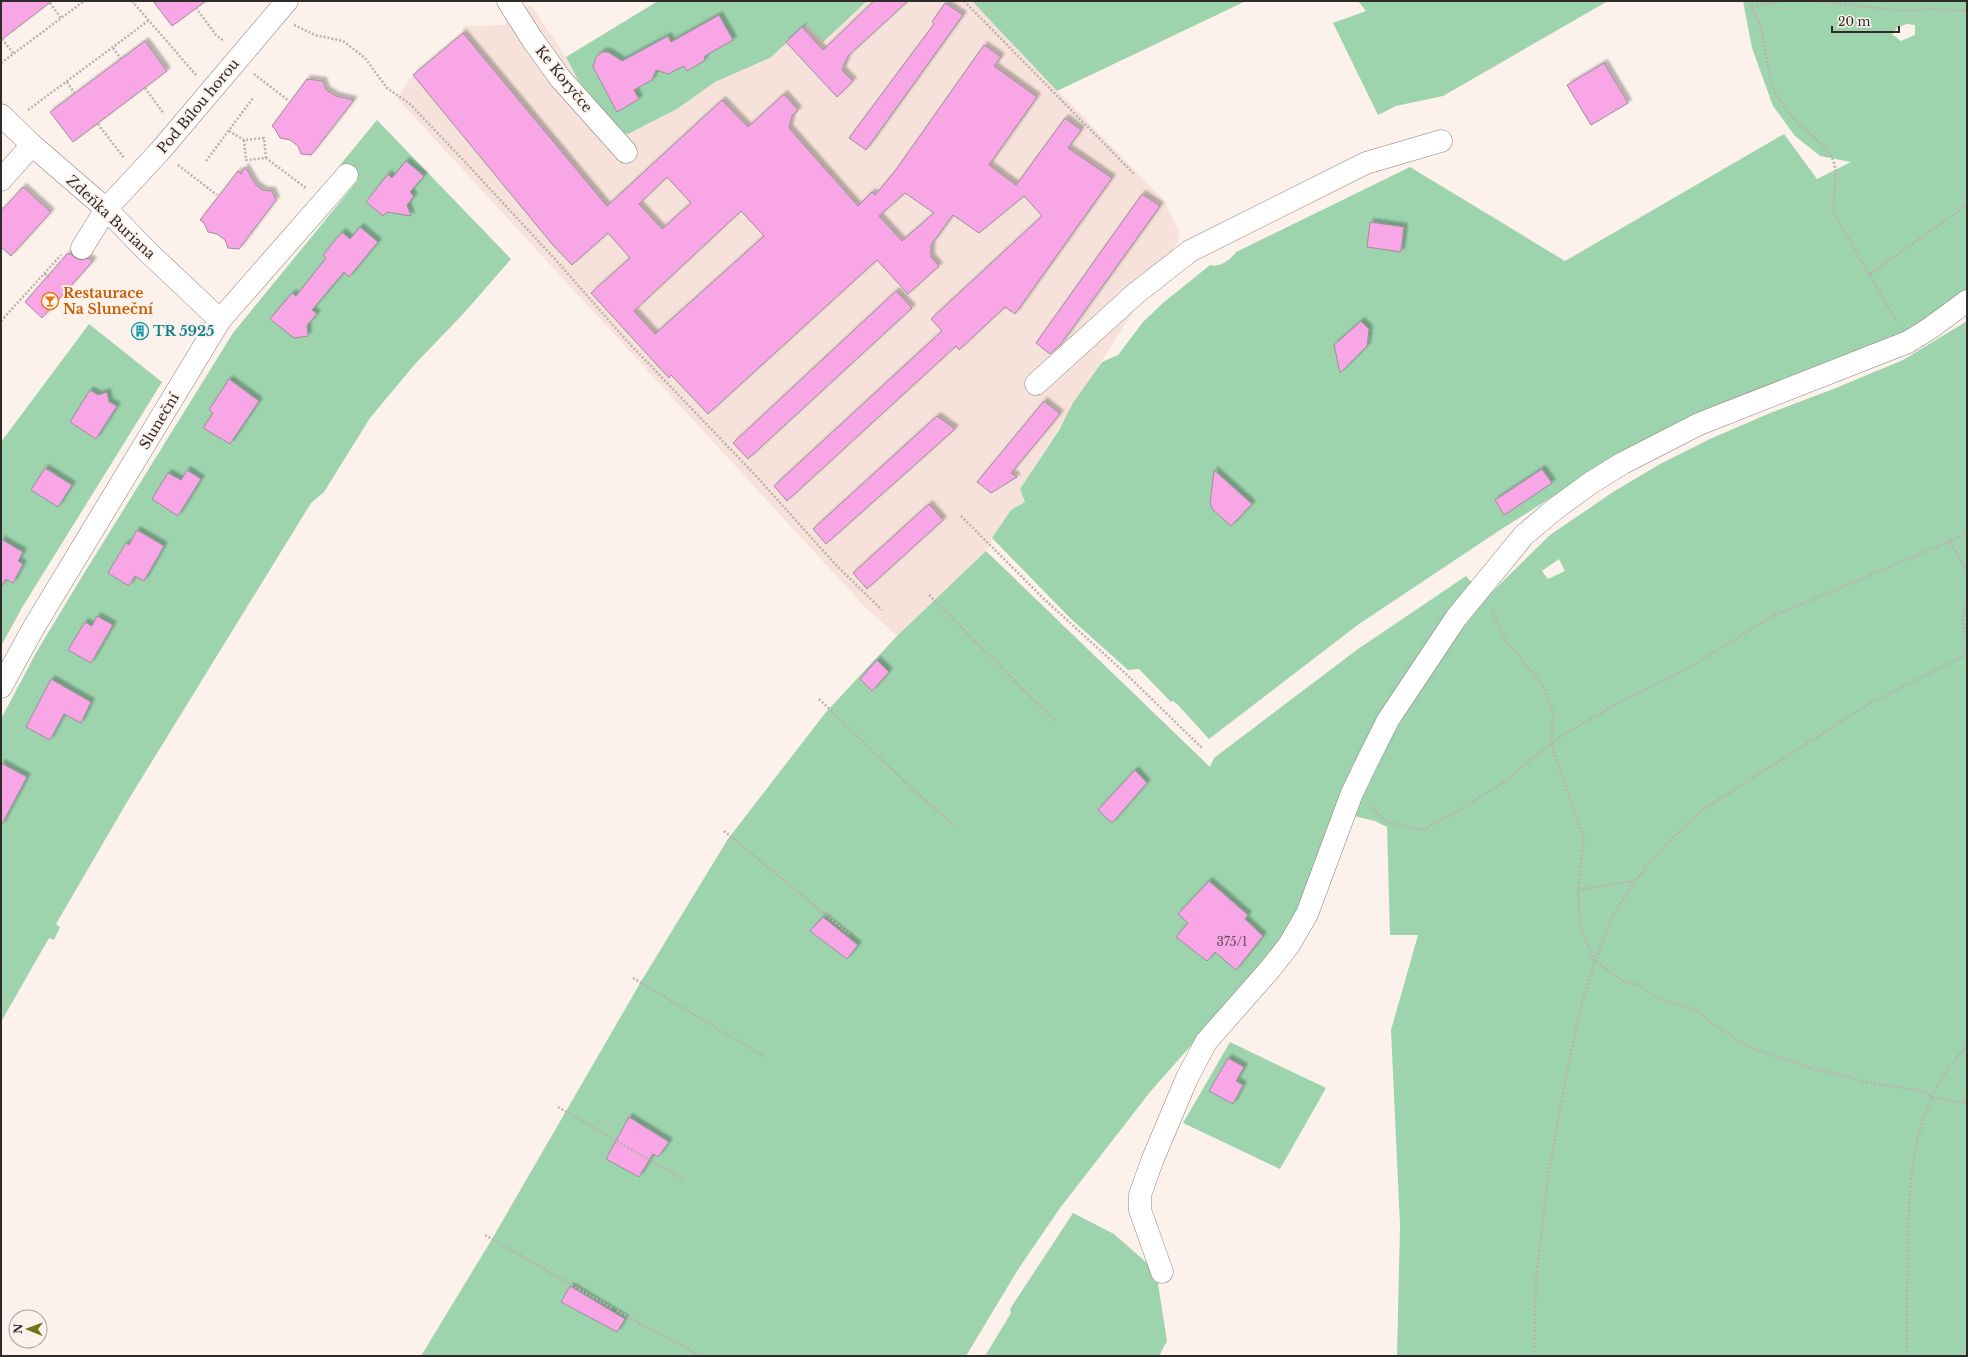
<svg xmlns="http://www.w3.org/2000/svg" width="1968" height="1357" font-family="'Libre Baskerville',serif">
<style>
.built{fill:#f6e2da}
.green{fill:#9dd4ae;fill-rule:evenodd}
.building{fill:#f8a6e6;stroke:#999096;fill-rule:evenodd;filter:url(#shadow)}
.lines{fill:none;stroke-linecap:round;stroke-linejoin:round}
.minor-casing{stroke:#8b817c;stroke-width:23}
.path{stroke:#bbb1ad;stroke-width:2.5;stroke-dasharray:2 2;stroke-linecap:butt}
.minor{stroke:#fff;stroke-width:22}
.labels{text-anchor:middle;dominant-baseline:central;stroke-width:4;stroke-linejoin:round;paint-order:stroke}
.number-label{font-size:12px;fill:#614a58}
.street-label{font-size:14px;fill:#2f2b29;stroke:#fdf1ec}
.food-label{font-size:14px;font-weight:bold;fill:#c56008;stroke:#fdf1ec;text-anchor:start}
.culture-label{font-size:14px;font-weight:bold;fill:#0d838f;stroke:#fdf1ec;text-anchor:start}
</style>
<defs>
<filter id="shadow"><feDropShadow dx="3.5" dy="-3.5" stdDeviation="1" flood-color="#0004"/></filter>
</defs>
<rect width="100%" height="100%" fill="#fdf1ec"/>
<path class="built" d="M867,1H972L1165,202L1180,234L1178,241L1020,489L1025,502L992,538L991,544L986,551L897,636L864,606L397,98L413,75L463,33V26L504,25L531,5L566,57L578,80L622,132L628,134L677,109L715,82L770,58L807,24L823,41Z"/>
<g class="green">
<path d="M658,1H867L823,42L807,24L770,58L715,82L677,109L628,134L622,132L578,80L566,57Z"/>
<path d="M972,1H1246L1057,91Z"/>
<path d="M1358,1H1608L1443,96L1396,106L1378,115L1333,23L1366,11Z"/>
<path d="M1743,1H1967V290L1910,332L1598,468L1497,532L1359,624L1209,739L1178,705L1173,701L1171,702L1139,669L1128,670L1070,618L992,538L1011,510L1025,502L1020,489L1059,430L1073,403L1102,362L1118,355L1143,322L1163,303L1210,265C1221,267 1229,261 1236,252L1410,167L1565,261L1784,134L1817,179L1851,162L1820,156L1795,136L1773,106L1752,48ZM1907,24L1915,25V35L1901,41L1892,34L1898,27Z"/>
<path d="M377,120L511,259L464,313L415,364L370,418L324,492L311,503L127,802L56,924L60,927L54,940L49,938L1,1022V719L37,651L83,575L233,333L358,180L340,165Z"/>
<path d="M1967,321V1356H1397L1400,1225L1391,1030L1418,935H1390L1387,827L1375,821L1354,816L1393,734L1448,648L1487,597L1550,535L1613,492L1660,464L1710,439L1770,413L1836,388L1903,360ZM1559,559L1565,571L1548,579L1542,571Z"/>
<path d="M89,324L162,382L23,606L1,646V442Z"/>
<path d="M986,551L1210,767L1214,758L1358,649L1466,576L1473,584L1427,645L1295,923L1249,980L1150,1092L1060,1208L1019,1268L966,1356H421L492,1239L642,980L728,839L826,712L897,636Z"/>
<path d="M1230,1042L1326,1088L1280,1169L1183,1123Z"/>
<path d="M1073,1213L1114,1234L1156,1271L1167,1341L1159,1356H985L1011,1313L1010,1309Z"/>
</g>
<g class="building">
<path d="M1,1H52L1,40Z"/>
<path d="M153,1H206L172,26Z"/>
<path d="M874,1H908L848,56L842,70L853,81L837,97L786,42L802,27L823,50Z"/>
<path d="M945,3L963,15L866,150L849,138L934,24L932,22Z"/>
<path d="M719,15L733,40L705,56L704,61L687,71L684,66L668,74L656,70L652,80L634,90L639,99L617,112L593,67L596,57L602,52H608L622,61L668,36L671,42Z"/>
<path d="M463,33L607,206L722,100L748,127L784,94L798,110L792,116L789,128L858,206L872,192L875,195L895,171L984,45L1001,57L994,66L1037,97L989,165L1016,185L1065,118L1081,130L1068,148L1112,178L1015,314L1005,307L959,350L956,346L787,501L774,486L942,331L931,319L1042,216L1024,196L979,233L953,215L931,245V257L939,266L908,294L877,260L708,414L671,375L669,378L591,293L630,258L608,233L572,265L552,244L413,75ZM667,177L691,203L662,229L639,204ZM905,193L934,213L902,241L879,216ZM741,211L764,236L655,334L634,311Z"/>
<path d="M145,41L167,71L73,142L50,112Z"/>
<path d="M1604,63L1628,103L1591,125L1567,85Z"/>
<path d="M307,79L323,81L326,90L336,96L354,100L311,155L301,154L298,146L290,140L280,138L275,129L272,126Z"/>
<path d="M406,161L424,176L410,192L414,196L407,205L411,216L387,212L383,216L366,202L388,174L392,178Z"/>
<path d="M245,167L256,185L263,190L272,191L276,200L239,249L228,248L225,240L217,234L208,232L204,223L200,220L238,171L241,174Z"/>
<path d="M23,187L51,212L11,256L1,247V211Z"/>
<path d="M1142,194L1160,206L1061,344L1050,354L1036,343Z"/>
<path d="M1370,222L1404,227L1401,252L1367,247Z"/>
<path d="M360,227L378,242L349,277L344,272L312,310L317,314L307,325L308,336L294,338L270,319L292,293L296,296L326,258L323,255L342,232L350,239Z"/>
<path d="M67,254H71L75,258L81,260L89,258L93,261L42,318L25,302Z"/>
<path d="M896,291L912,308L748,459L733,443Z"/>
<path d="M1361,321L1369,329L1367,346L1340,373L1334,345Z"/>
<path d="M229,379L259,401L230,444L203,428L213,413L209,410Z"/>
<path d="M90,390L98,395L107,392L109,402L117,406L96,439L70,422Z"/>
<path d="M1044,401L1060,414L1011,473L1017,477L991,493L977,482Z"/>
<path d="M937,416L955,429L826,544L813,529Z"/>
<path d="M45,468L72,485L58,507L31,490Z"/>
<path d="M1542,469L1552,483L1504,515L1495,500Z"/>
<path d="M187,470L201,479L178,516L152,499L168,473L181,480Z"/>
<path d="M1214,470L1252,504L1231,526L1213,510L1210,503Z"/>
<path d="M929,504L943,520L867,589L853,573Z"/>
<path d="M137,530L164,546L144,581L135,576L129,586L108,573L126,543L129,545Z"/>
<path d="M1,539L23,552L18,561L23,564L13,583L6,579L1,587Z"/>
<path d="M97,616L113,625L91,663L68,650L85,622L92,626Z"/>
<path d="M877,660L889,672L872,691L860,679Z"/>
<path d="M51,679L91,702L81,723L64,714L50,740L26,727Z"/>
<path d="M1,763L27,777L1,826Z"/>
<path d="M1135,770L1147,783L1112,823L1098,810Z"/>
<path d="M1209,881L1248,915L1245,919L1263,936L1236,970L1215,952L1207,961L1176,937L1188,923L1178,914Z"/>
<path d="M823,917L858,945L847,959L810,931Z"/>
<path d="M1228,1058L1244,1067L1236,1081L1243,1085L1233,1104L1209,1091Z"/>
<path d="M629,1117L669,1142L658,1157L653,1154L639,1177L606,1159Z"/>
<path d="M570,1286L625,1319L617,1332L561,1302Z"/>
</g>
<g class="lines">
<g class="minor-casing">
<g id="minor">
<path d="M508,1L532,39L560,78L626,152"/>
<path d="M1,115L32,145L106,209L149,253L220,320"/>
<path d="M1,180L32,145"/>
<path d="M82,248L106,209L160,151L287,1"/>
<path d="M1036,384L1135,294L1190,251L1366,163L1441,141"/>
<path d="M1,687L34,627L220,320L347,175"/>
<path d="M1162,1272L1140,1210V1195L1152,1161L1187,1078L1206,1042L1271,968L1289,945L1307,914L1352,793L1368,760L1388,720L1456,618L1524,535L1555,509L1592,482L1623,463L1699,424L1908,342L1929,329L1967,301"/>
</g>
</g>
<g class="path">
<path d="M132,1L196,75"/>
<path d="M964,1L1135,175"/>
<path d="M1747,1C1770,28 1761,71 1780,101C1785,107 1790,115 1795,120C1806,131 1829,147 1834,163C1838,178 1832,198 1834,214L1897,322"/>
<path d="M1816,1L1903,11L1931,9L1967,11"/>
<path d="M50,3L61,18"/>
<path d="M1752,7L1780,1"/>
<path d="M196,8L216,35L224,41"/>
<path d="M294,25L315,35L343,41L365,58L387,88L410,104L466,163L554,258L627,341L757,477L835,564L882,610"/>
<path d="M2,39L13,53"/>
<path d="M113,48L121,59"/>
<path d="M1,63L84,1"/>
<path d="M254,74L289,101"/>
<path d="M67,82L75,94"/>
<path d="M145,88L164,114"/>
<path d="M28,110L148,21"/>
<path d="M98,124L124,158"/>
<path d="M229,131L244,140"/>
<path d="M266,158L264,138L244,140L246,160L266,158L306,188"/>
<path d="M206,161L253,98"/>
<path d="M178,165L217,195"/>
<path d="M1,207L3,209"/>
<path d="M45,274L50,279"/>
<path d="M1870,274L1967,205"/>
<path d="M1,321L61,255"/>
<path d="M961,516L1044,599L1125,673L1202,748"/>
<path d="M1949,540L1967,572"/>
<path d="M929,595L1055,721"/>
<path d="M1967,600L1962,619L1967,637"/>
<path d="M1492,610L1504,638L1544,687L1553,712L1551,744L1584,839L1578,890L1580,927L1595,961L1624,982L1637,984L1657,998L1696,1010L1715,1026L1751,1048L1816,1070L1844,1075L1865,1082L1923,1091L1932,1097L1951,1101L1967,1102"/>
<path d="M819,699L908,785L954,826"/>
<path d="M1370,807L1387,822L1423,830L1460,810L1507,780L1539,753L1568,732L1618,703L1685,670L1771,617L1967,534"/>
<path d="M724,831L849,934"/>
<path d="M1578,890L1634,881"/>
<path d="M633,978L767,1058"/>
<path d="M558,1107L684,1180"/>
<path d="M485,1235L612,1308"/>
<path d="M617,1311L701,1356"/>
<path d="M1534,1356L1536,1281L1548,1176L1566,1076L1581,1007L1595,961L1613,915L1635,881L1658,852L1701,811L1867,705L1967,654"/>
<path d="M1907,1356C1906,1324 1907,1291 1908,1259C1909,1180 1909,1107 1967,1046"/>
</g>
<use href="#minor" class="minor"/>
</g>
<defs>
<g id="bar-ring" transform="scale(0.9)"><circle r="9.5" fill="#fdf1ec" stroke="#e8710a" stroke-width="1.5"/><path d="M-6-5H6L.8 .8V4.5H3.5V6h-7V4.5H-.8V.8Z" fill="#e8710a"/></g>
<g id="building-ring" transform="scale(0.9)"><circle r="9.5" fill="#fdf1ec" stroke="#0f9aa8" stroke-width="1.5"/><path d="M-4-6H4V6H1V3H-1V6H-4ZM-2.5-4.3h1.7v1.8h-1.7ZM.8-4.3h1.7v1.8H.8ZM-2.5-1h1.7V.8h-1.7ZM.8-1h1.7V.8H.8Z" fill="#0f9aa8"/></g>
</defs>
<g fill-rule="evenodd">
<use href="#bar-ring" x="50" y="301"/>
<use href="#building-ring" x="140" y="331"/>
</g>
<g class="labels">
<g class="number-label">
<text x="1232" y="941">375/1</text>
</g>
<g class="street-label">
<text transform="translate(564 79) rotate(51)">Ke Koryčce</text>
<text transform="translate(198 106) rotate(-50)">Pod Bílou horou</text>
<text transform="translate(111 217) rotate(43)">Zdeňka Buriana</text>
<text transform="translate(159 421) rotate(-59)">Sluneční</text>
</g>
<g class="food-label">
<text x="63" y="293">Restaurace<tspan x="63" dy="16">Na Sluneční</tspan></text>
</g>
<g class="culture-label">
<text x="153" y="331">TR 5925</text>
</g>
</g>
<rect width="1968" height="1357" fill="none" stroke="#2f2b29" stroke-width="4"/>
<g transform="translate(28 1329) rotate(271)"><circle r="19" fill="#fdf1ec" stroke="#aba29e"/>
<path d="M0-3L7 15L0 10L-7 15Z" fill="#6f7319"/>
<text y="-6" font-size="11" font-weight="bold" text-anchor="middle" fill="#2f2b29">N</text>
</g>
<path d="M1832 26v6h67v-6" fill="none" stroke="#2f2b29" stroke-width="2"/>
<text x="1838" y="26" font-size="12" fill="#2f2b29" stroke="#fdf1ec" stroke-width="3" paint-order="stroke">20 m</text>
</svg>
